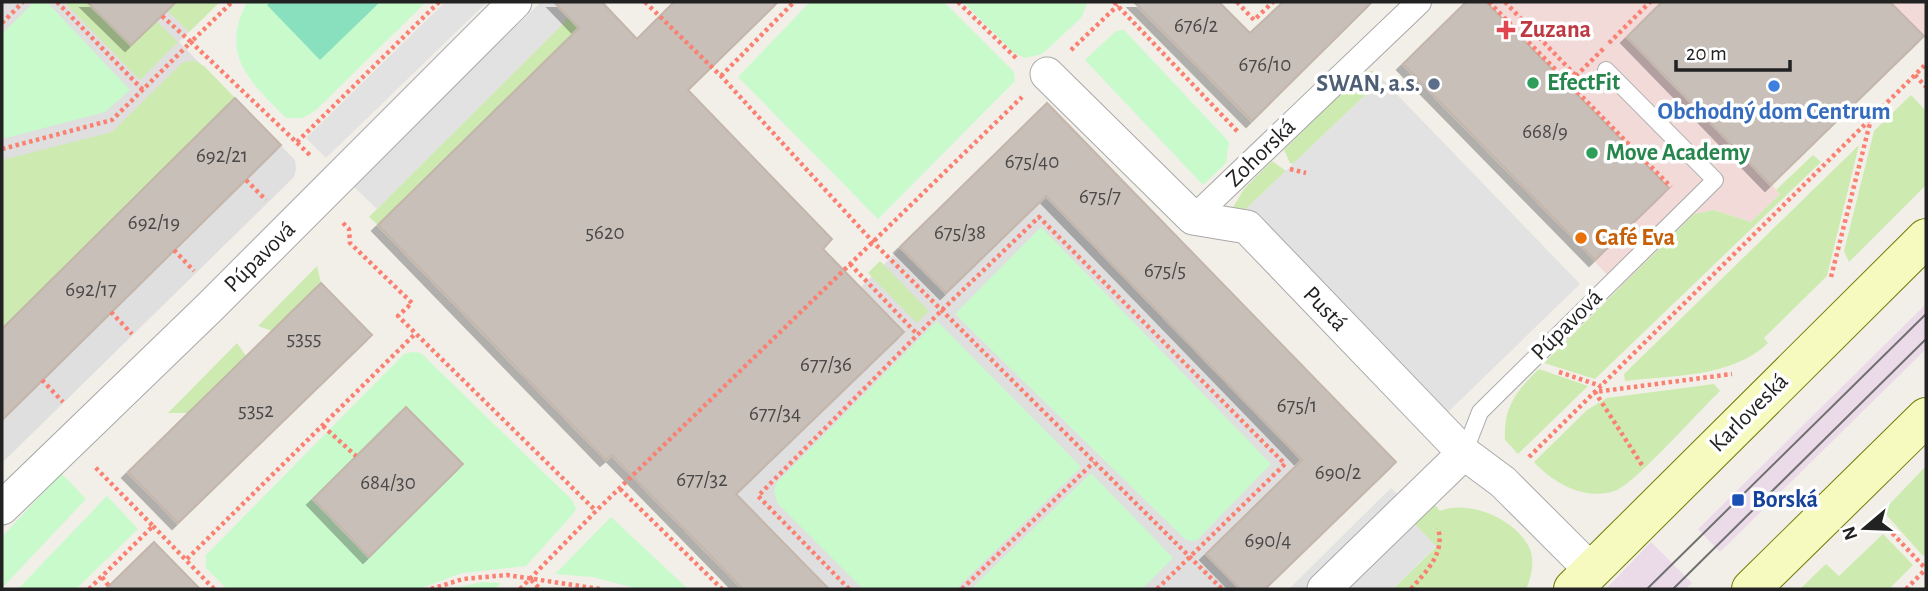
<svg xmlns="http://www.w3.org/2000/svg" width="1928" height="591" font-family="'Alegreya Sans',sans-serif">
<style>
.residential{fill:#e0dfdf}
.commercial{fill:#f2dad9}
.industrial{fill:#ebdbe8}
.grass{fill:#cdebb0}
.park{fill:#c8facc}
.pitch{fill:#88e0be}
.parking{fill:#e2e2e2}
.building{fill:#c7bfb8;stroke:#c4b6ab;stroke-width:2;filter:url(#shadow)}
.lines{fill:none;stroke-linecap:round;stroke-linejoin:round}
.service-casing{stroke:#a9a9a9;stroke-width:18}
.pedestrian-casing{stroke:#a9a9a9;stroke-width:26}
.minor-casing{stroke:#a9a9a9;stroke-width:35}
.secondary-casing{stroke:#707d05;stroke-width:40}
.path{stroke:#fa8072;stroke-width:4.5;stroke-dasharray:3.5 3.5;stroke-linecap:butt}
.service{stroke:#fff;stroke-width:16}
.pedestrian{stroke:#fff;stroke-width:24}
.minor{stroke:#fff;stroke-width:33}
.secondary{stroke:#f7fabf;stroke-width:38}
.tram{stroke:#707070;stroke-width:2}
.path-bridge{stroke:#fa8072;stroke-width:4.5;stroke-dasharray:3.5 3.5;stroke-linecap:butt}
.health-dot{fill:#e0444e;stroke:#fff;stroke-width:2.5}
.leisure-dot{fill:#2e9e5b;stroke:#fff;stroke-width:2.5}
.service-dot{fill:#5c6f8a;stroke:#fff;stroke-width:2.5}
.shop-dot{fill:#3f7fe0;stroke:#fff;stroke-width:2.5}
.food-dot{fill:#e8710a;stroke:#fff;stroke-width:2.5}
.transit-dot{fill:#1a4fb4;stroke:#fff;stroke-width:2.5}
.labels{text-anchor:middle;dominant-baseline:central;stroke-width:7;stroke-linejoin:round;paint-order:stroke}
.number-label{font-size:21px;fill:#4b4948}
.health-label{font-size:24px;font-weight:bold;fill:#be3a42;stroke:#fff;text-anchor:start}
.leisure-label{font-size:24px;font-weight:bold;fill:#27864d;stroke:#fff;text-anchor:start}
.service-label{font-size:24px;font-weight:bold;fill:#4e5e75;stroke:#fff;text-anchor:end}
.shop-label{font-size:24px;font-weight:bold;fill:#366cbe;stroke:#fff}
.street-label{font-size:24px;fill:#222;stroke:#fff}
.food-label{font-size:24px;font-weight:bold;fill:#c56008;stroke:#fff;text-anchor:start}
.transit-label{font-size:24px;font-weight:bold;fill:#164399;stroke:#fff;text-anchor:start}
</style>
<defs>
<filter id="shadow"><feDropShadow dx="-6" dy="6" stdDeviation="0" flood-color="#0004"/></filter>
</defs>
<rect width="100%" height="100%" fill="#f2efe9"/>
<g class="residential">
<path d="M2,2H219L179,42L295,160L296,169L294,177L2,463Z"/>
<path d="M1047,103L1396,462L1265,589H742L651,495Z"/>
</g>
<path class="commercial" d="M1466,2H1926V33L1771,184L1780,194L1751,222L1714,210L1694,214L1620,288L1403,64Z"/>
<g class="industrial">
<path d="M1926,304V349L1720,552L1698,529Z"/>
<path d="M1651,542L1692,583L1685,589H1606Z"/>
</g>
<g class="grass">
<path d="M64,2H87L131,45L156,21L178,42L140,80Z"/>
<path d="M176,2H220L189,32L167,10Z"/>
<path d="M582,2L604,4L378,225L369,217Z"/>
<path d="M193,60L204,66L235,98L2,329V160L112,132L182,63Z"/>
<path d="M1373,71L1382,79L1293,164L1290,163L1284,150L1362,72Z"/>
<path d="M1911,95L1926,111V185L1849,262L1844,251L1874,131Z"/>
<path d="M1859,145L1827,276L1764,338L1768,343C1732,378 1673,375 1625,381L1624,374Z"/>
<path d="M1813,155L1821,162L1595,379L1544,363L1694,214L1714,210L1751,222L1780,194L1776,190Z"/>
<path d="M1272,161L1286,171L1246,209L1237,214L1232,209L1244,189Z"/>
<path d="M880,261L929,311L917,323L868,273Z"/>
<path d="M317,266L321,283L272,331L258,326Z"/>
<path d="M237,343L246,356L188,413H168Z"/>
<path d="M1539,369L1588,386L1518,454L1505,440C1503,407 1516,391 1539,369Z"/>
<path d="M1714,384L1720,391C1700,410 1637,481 1617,490C1587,502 1554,484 1534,462L1587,410L1607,398Z"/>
<path d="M1926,466V553L1923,556L1883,511Z"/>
<path d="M1433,503L1440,511C1469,499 1515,519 1529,547C1535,559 1532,577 1526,589H1393L1436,547L1409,518Z"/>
<path d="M1883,534L1913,565L1889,589H1800L1826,564L1839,576Z"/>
</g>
<g class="park">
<path d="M34,2H47L130,90L105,112L2,139V34Z"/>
<path d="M247,2H426L315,111L303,118H286C250,81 219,56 247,2Z"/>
<path d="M810,2H944L1014,72L1015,81L878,219L738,77Z"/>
<path d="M963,2H1088L1081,18L1042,54L1025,58L1014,53Z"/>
<path d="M1124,30L1229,142L1226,163L1203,185L1085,60L1116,31Z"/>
<path d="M1041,227L1271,464L1196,541L1186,540L955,314Z"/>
<path d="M937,321L1081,467L956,589H863L778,504L774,493L776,483Z"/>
<path d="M412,352L421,353L572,500L576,509L573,514L526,566L462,573L419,589H227L206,568V555L404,354Z"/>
<path d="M61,473L86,499L2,588V537Z"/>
<path d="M1091,473L1173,558L1142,589H971Z"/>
<path d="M107,496L138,529L76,589H18Z"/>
<path d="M611,517L688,589H638L593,577L555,574Z"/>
<path d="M482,582L501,583L495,589H448Z"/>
</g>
<path class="pitch" d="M271,2H380L320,60L267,5Z"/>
<g class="parking">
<path d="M445,2H487L326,158L306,138Z"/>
<path d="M541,2H554L568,16L564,23L377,209L352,185Z"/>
<path d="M1382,79L1580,284L1445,415L1246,209Z"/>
<path d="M1391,488L1400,497L1307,589H1289Z"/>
<path d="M1409,518L1436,546L1393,589H1337Z"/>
</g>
<g class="building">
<path d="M87,2H176L131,45Z"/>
<path d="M554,2H602L637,39L674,2H778L688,90L832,239L823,249L904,332L736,494L829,589H743L612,455L606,460L378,225L579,28Z"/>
<path d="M1134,2H1219L1250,33L1283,2H1372L1252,121Z"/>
<path d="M1466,2H1486L1669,188L1595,260L1403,64Z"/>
<path d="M1662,2H1890L1924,36L1771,185L1627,37Z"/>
<path d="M235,98L281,145L2,420V329Z"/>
<path d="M1047,103L1396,462L1265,589H1240L1206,554L1302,460L1046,196L946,293L900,247Z"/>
<path d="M321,283L372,335L178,523L128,472Z"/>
<path d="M406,407L463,464L369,557L313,499Z"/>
<path d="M154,542L200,589H106Z"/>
</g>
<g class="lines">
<g class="service-casing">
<path id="service" d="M1464,453L1480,412L1715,180L1606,70"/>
</g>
<g class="pedestrian-casing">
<path id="pedestrian" d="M1193,218L1419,2"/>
</g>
<g class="minor-casing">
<g id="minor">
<path d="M1047,74L1193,218L1247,227L1464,453L1503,482L1592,571"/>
<path d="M2,508L210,307L515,2"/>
<path d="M1324,589L1464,453"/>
</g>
</g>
<g class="secondary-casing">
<g id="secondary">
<path d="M1573,589L1926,238"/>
<path d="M1751,589L1926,417"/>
</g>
</g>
<g class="path">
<path d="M57,2L143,90"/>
<path d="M645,2L721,76L873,242L1222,589"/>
<path d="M958,2L1016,58"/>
<path d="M1114,2L1239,133"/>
<path d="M1237,2L1254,20L1273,2"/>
<path d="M1489,2L1671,187"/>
<path d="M1505,2L1579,79"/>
<path d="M162,16L191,42L232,2"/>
<path d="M2,23L23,2"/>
<path d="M1609,43L1650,2"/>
<path d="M1071,50L1118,5"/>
<path d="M1915,75L1926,87"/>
<path d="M721,76L794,2"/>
<path d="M297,142L439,2"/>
<path d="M2,149L112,120L191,42L312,157"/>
<path d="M1290,169L1306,173"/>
<path d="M246,180L266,200"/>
<path d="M343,223L349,229L350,243L412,303L398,316L596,511"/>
<path d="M174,250L194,271"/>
<path d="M850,264L917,334"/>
<path d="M1831,277L1870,123"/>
<path d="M111,312L132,334"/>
<path d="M1559,372L1601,386"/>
<path d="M42,380L63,402"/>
<path d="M323,426L356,456"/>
<path d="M1529,457L1926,64"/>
<path d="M1642,465L1595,392L1732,374"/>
<path d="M620,489L722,589"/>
<path d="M1878,518L1926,569"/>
<path d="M153,526L214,589"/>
<path d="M187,559L415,334"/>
<path d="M102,577L109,586"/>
<path d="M531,580L540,589"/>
<path d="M89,589L153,526L94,466"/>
<path d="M431,589L463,579L507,575L600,589"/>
<path d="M520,589L596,511L1022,97"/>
<path d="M849,589L758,496L941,311L1039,217L1285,464L1157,589"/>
<path d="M962,589L1094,462"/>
<path d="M1411,589C1427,570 1445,554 1438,528"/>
<path d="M1906,589L1926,569"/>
</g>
<use href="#service" class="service"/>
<use href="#pedestrian" class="pedestrian"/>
<use href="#minor" class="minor"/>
<use href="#secondary" class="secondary"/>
<g class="tram">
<path d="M1647,589L1926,314"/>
<path d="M1673,589L1926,339"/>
</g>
<path class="path-bridge" d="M1571,81L1604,48"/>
</g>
<path class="health-dot" d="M1502.5 19.5h7v7h7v7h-7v7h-7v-7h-7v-7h7z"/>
<g class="leisure-dot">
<circle cx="1533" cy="83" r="7"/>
<circle cx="1592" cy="153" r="7"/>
</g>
<circle class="service-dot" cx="1434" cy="84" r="7"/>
<circle class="shop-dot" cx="1774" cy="86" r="7"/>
<circle class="food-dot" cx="1581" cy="238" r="7"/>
<rect class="transit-dot" x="1731" y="493" width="14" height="14" rx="3.5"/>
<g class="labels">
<g class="number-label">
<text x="1196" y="25">676/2</text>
<text x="1265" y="64">676/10</text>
<text x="1545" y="131">668/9</text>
<text x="222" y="155">692/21</text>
<text x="1032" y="161">675/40</text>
<text x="1100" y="196">675/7</text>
<text x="154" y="222">692/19</text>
<text x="605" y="232">5620</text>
<text x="960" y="232">675/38</text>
<text x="1165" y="270">675/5</text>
<text x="91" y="289">692/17</text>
<text x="304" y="338">5355</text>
<text x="826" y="364">677/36</text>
<text x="1297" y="405">675/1</text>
<text x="256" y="410">5352</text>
<text x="775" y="413">677/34</text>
<text x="1338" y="472">690/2</text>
<text x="702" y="479">677/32</text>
<text x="388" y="482">684/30</text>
<text x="1268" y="540">690/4</text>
</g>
<g class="health-label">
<text x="1520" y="30">Zuzana</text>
</g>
<g class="leisure-label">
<text x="1547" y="83">EfectFit</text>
<text x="1606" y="153">Move Academy</text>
</g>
<g class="service-label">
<text x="1420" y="84">SWAN, a.s.</text>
</g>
<g class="shop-label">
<text x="1774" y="112">Obchodný dom Centrum</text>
</g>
<g class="street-label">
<text transform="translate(1261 153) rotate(-44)">Zohorská</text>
<text transform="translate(260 257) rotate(-45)">Púpavová</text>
<text transform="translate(1325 309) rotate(46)">Pustá</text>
<text transform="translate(1567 325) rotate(-45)">Púpavová</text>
<text transform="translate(1749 413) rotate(-45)">Karloveská</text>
</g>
<g class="food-label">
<text x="1595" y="238">Café Eva</text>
</g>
<g class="transit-label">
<text x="1752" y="500">Borská</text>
</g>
</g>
<rect width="1928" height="591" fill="none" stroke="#222222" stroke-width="7"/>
<g transform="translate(1865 528) rotate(251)" stroke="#ffffff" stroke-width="5" paint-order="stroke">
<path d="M0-5L12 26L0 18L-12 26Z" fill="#222222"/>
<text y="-10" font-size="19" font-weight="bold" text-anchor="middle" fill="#222222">N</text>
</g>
<path d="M1676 60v10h114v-10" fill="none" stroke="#222222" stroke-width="3.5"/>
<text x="1686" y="60" font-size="21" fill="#222222" stroke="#ffffff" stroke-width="5" paint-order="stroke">20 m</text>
</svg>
